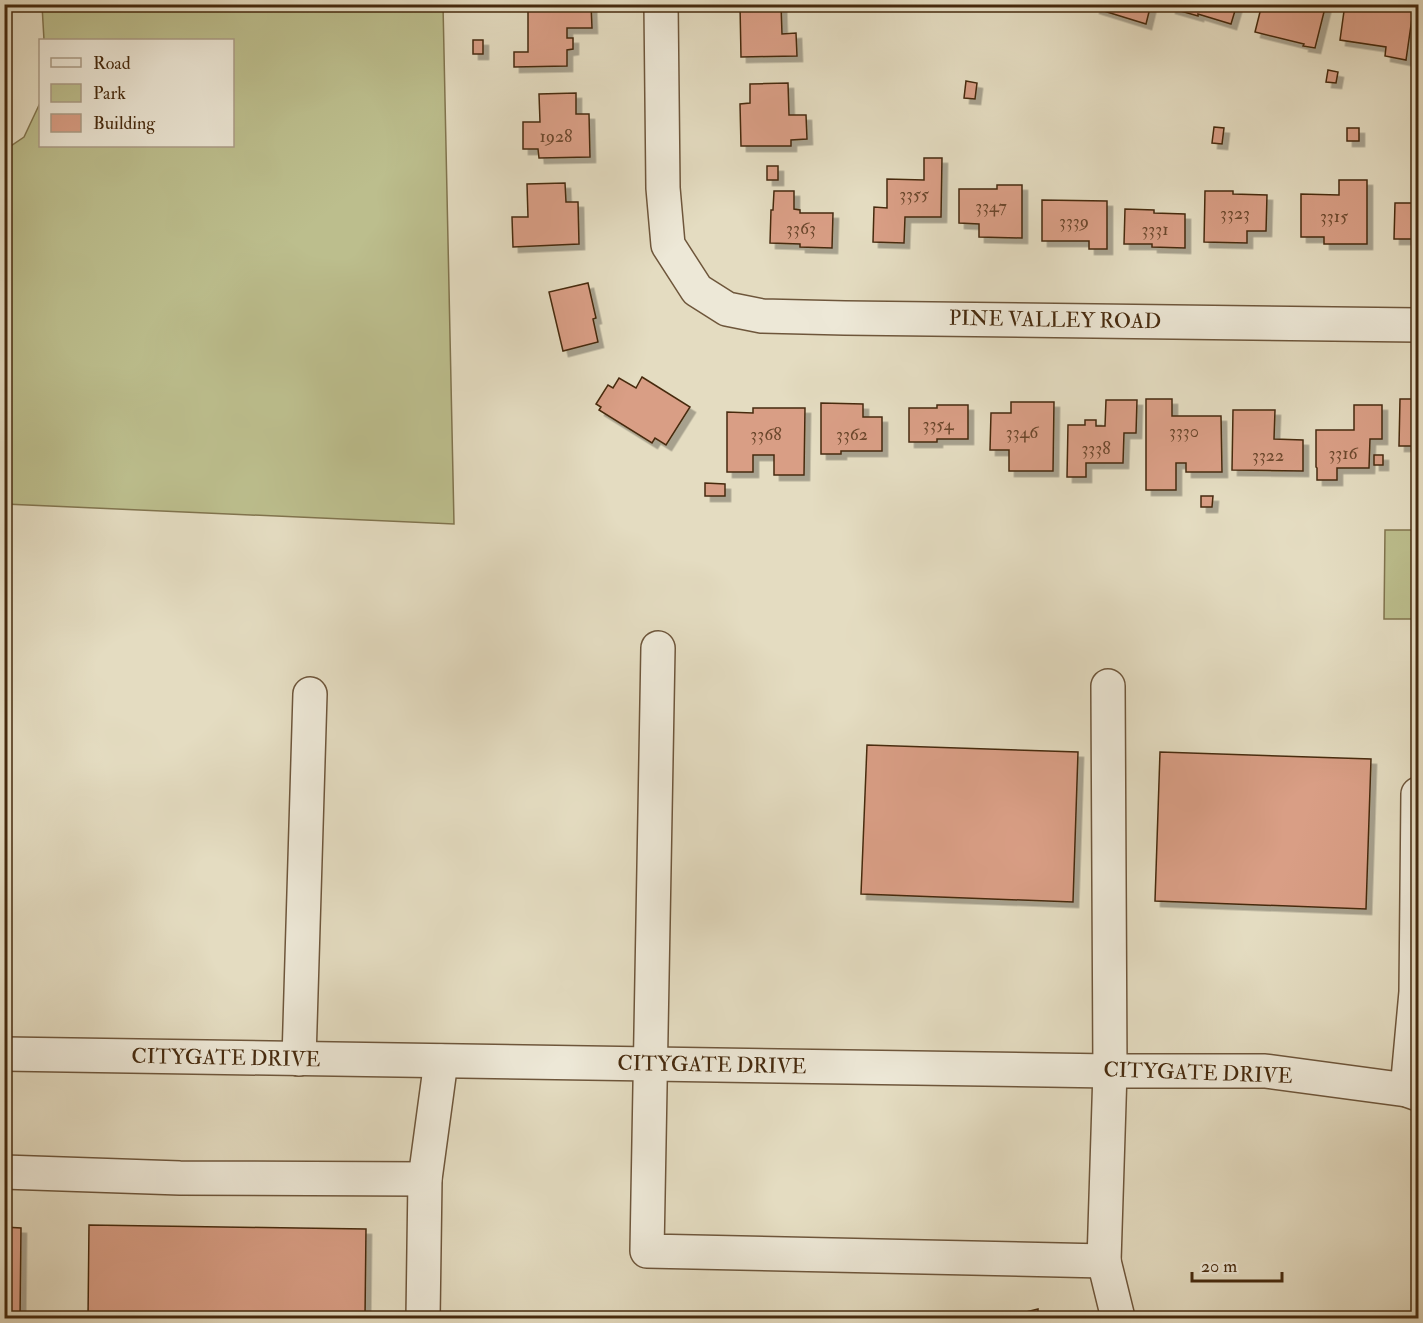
<svg xmlns="http://www.w3.org/2000/svg" width="1423" height="1323" font-family="'IM FELL Double Pica',serif">
<style>
.green{fill:#bcbe8d;stroke:#81744e;stroke-width:1.5}
.building{fill:#d99e85;stroke:#462a0e;stroke-width:1.5;filter:url(#shadow)}
.lines{fill:none;stroke-linecap:round;stroke-linejoin:round}
.minor-casing{stroke:#6e563b;stroke-width:36}
.minor{stroke:#ede8d7;stroke-width:33}
.labels{text-anchor:middle;dominant-baseline:central;stroke-width:4.5;stroke-linejoin:round;paint-order:stroke}
.number-label{font-size:18px;fill:#6b472c}
.street-label{font-size:21px;fill:#462a0e;stroke:#ede8d7}
</style>
<defs>
<filter id="shadow"><feDropShadow dx="5.5" dy="5.5" stdDeviation="0" flood-color="#0004"/></filter>
</defs>
<rect width="100%" height="100%" fill="#e4dcc1"/>
<filter id="stains"><feTurbulence type="fractalNoise" baseFrequency=".00333" numOctaves="4"/><feColorMatrix values="0 0 0 0 .2 0 0 0 0 .09 0 0 0 0 .02 0 0 0 .5 -.17"/></filter>
<radialGradient id="worn" r=".72"><stop offset=".6" stop-color="#630" stop-opacity="0"/><stop offset="1" stop-color="#630" stop-opacity=".3"/></radialGradient>
<g class="green">
<path d="M42,5H443L454,524L5,504V150L24,137L40,103V146H232V40H44Z"/>
<path d="M1385,530H1418V619H1384Z"/>
</g>
<g class="building">
<path d="M557,4H591L592,28H567V38H573V49L567,50V66L514,67V52H528V10H558Z"/>
<path d="M781,4L782,34L796,33L797,56L741,57L740,5Z"/>
<path d="M1095,4H1151L1146,24L1094,8Z"/>
<path d="M1171,4H1237L1231,24L1198,14V16L1170,8Z"/>
<path d="M1262,4H1326L1315,48L1303,46L1304,44L1255,32Z"/>
<path d="M1345,4H1414L1406,60L1385,56L1386,47L1340,40Z"/>
<rect x="473" y="40" width="10" height="14"/>
<path d="M1328,70L1338,72L1336,83L1326,82Z"/>
<path d="M966,81L977,83L975,99L964,98Z"/>
<path d="M788,83L789,115H806L807,139L791,140V146H741L740,104L750,103V84Z"/>
<path d="M576,93V114H589L590,157L539,158L538,149H523V122H540L539,94Z"/>
<path d="M1214,127L1224,128L1222,144L1212,143Z"/>
<rect x="1347" y="128" width="12" height="13"/>
<path d="M924,158H942L941,217H905L904,243L873,242L874,207L887,208V179L924,180Z"/>
<rect x="767" y="166" width="11" height="14"/>
<path d="M1339,180H1367V244H1324V237H1301V194L1339,195Z"/>
<path d="M565,183L566,202H578L579,244L513,247L512,217H528L527,184Z"/>
<path d="M997,185H1022V238L979,237V224L959,223V189H997Z"/>
<path d="M774,191H794V209L800,210V213H833L832,248L800,247V244L770,243L771,210H773Z"/>
<path d="M1205,191H1233V194L1267,195L1266,231H1247V243L1204,242Z"/>
<path d="M1042,200L1107,201V249H1089V241H1042Z"/>
<path d="M1395,203H1418V251H1414V239H1394Z"/>
<path d="M1125,209L1154,210V213L1185,214V248L1152,247V244H1124Z"/>
<path d="M588,283L596,318L593,319L598,342L563,351L549,292Z"/>
<path d="M642,377L690,407L666,445L655,438L652,443L599,410L601,407L596,404L608,385L613,388L619,378L636,388Z"/>
<path d="M1146,399H1172V416H1221L1222,472H1186V463H1176V490H1146Z"/>
<path d="M1400,399H1418V446H1399Z"/>
<path d="M1106,400H1137L1136,433H1124L1123,463H1086V477H1067L1068,425H1085V420H1096V426H1105Z"/>
<path d="M1011,402H1054L1053,471H1009V450H990L991,413H1011Z"/>
<path d="M821,403L863,404V417H882V451H841V454H821Z"/>
<path d="M937,405H968V439H937V442H909V408H937Z"/>
<path d="M1354,405H1382V439H1370L1369,468H1337V480H1317V468L1316,467V430H1354Z"/>
<path d="M753,408H805L804,475H774V455H753V472H727V412L753,413Z"/>
<path d="M1233,410H1275L1274,439L1303,440V471L1232,470Z"/>
<rect x="1374" y="455" width="9" height="10"/>
<path d="M705,483L725,484V496H705Z"/>
<path d="M1201,496H1213L1212,507H1201Z"/>
<path d="M867,745L1078,752L1073,902L861,894Z"/>
<path d="M1160,752L1371,759L1366,909L1155,901Z"/>
<path d="M89,1225L366,1229L365,1318H88Z"/>
<path d="M4,1227L21,1228L20,1318H4Z"/>
<path d="M1038,1309V1318H1002Z"/>
</g>
<g class="lines">
<g class="minor-casing">
<g id="minor">
<path d="M661,4L663,188L668,245L697,290L727,309L762,316L845,318L1418,325"/>
<path d="M658,648L647,1251L1104,1261L1110,1071L1108,686"/>
<path d="M4,1054L1110,1071H1265L1407,1090L1418,1094"/>
<path d="M299,1059L310,694"/>
<path d="M1407,1090L1416,992L1418,794"/>
<path d="M4,1172L180,1178L425,1179"/>
<path d="M1104,1261L1118,1318"/>
<path d="M423,1318L425,1179L441,1061"/>
</g>
</g>
<use href="#minor" class="minor"/>
</g>
<g class="labels">
<g class="number-label">
<text x="556" y="136">1928</text>
<text x="914" y="194">3355</text>
<text x="991" y="206">3347</text>
<text x="1235" y="213">3323</text>
<text x="1334" y="216">3315</text>
<text x="1074" y="221">3339</text>
<text x="801" y="228">3363</text>
<text x="1155" y="229">3331</text>
<text x="938" y="424">3354</text>
<text x="1184" y="431">3330</text>
<text x="1022" y="432">3346</text>
<text x="766" y="434">3368</text>
<text x="852" y="434">3362</text>
<text x="1096" y="448">3338</text>
<text x="1343" y="453">3316</text>
<text x="1268" y="455">3322</text>
</g>
<g class="street-label">
<text transform="translate(1055 320) rotate(1)">PINE VALLEY ROAD</text>
<text transform="translate(226 1058) rotate(1)">CITYGATE DRIVE</text>
<text transform="translate(712 1065) rotate(1)">CITYGATE DRIVE</text>
<text transform="translate(1198 1073) rotate(2)">CITYGATE DRIVE</text>
</g>
</g>
<rect width="1423" height="1323" fill="none" stroke="#e4dcc1" stroke-width="24"/>
<rect x="6" y="6" width="1411" height="1311" fill="none" stroke="#462a0e" stroke-width="3"/>
<rect x="12" y="12" width="1399" height="1299" fill="none" stroke="#462a0e" stroke-width="1.5"/>
<rect x="39" y="39" width="195" height="108" fill="#ede8d7" stroke="#aa9c87" stroke-width="1.5"/>
<rect x="51" y="58" width="30" height="9" fill="#ede8d7" stroke="#aa9c87" stroke-width="1.5"/>
<text x="93" y="69" font-size="18" fill="#462a0e">Road</text>
<rect x="51" y="84" width="30" height="18" fill="#bcbe8d" stroke="#aa9c87" stroke-width="1.5"/>
<text x="93" y="99" font-size="18" fill="#462a0e">Park</text>
<rect x="51" y="114" width="30" height="18" fill="#d99e85" stroke="#aa9c87" stroke-width="1.5"/>
<text x="93" y="129" font-size="18" fill="#462a0e">Building</text>
<path d="M1192 1272v9h90v-9" fill="none" stroke="#462a0e" stroke-width="3"/>
<text x="1201" y="1272" font-size="18" fill="#462a0e" stroke="#ede8d7" stroke-width="4.5" paint-order="stroke">20 m</text>
<rect width="100%" height="100%" filter="url(#stains)"/>
<rect width="100%" height="100%" fill="url(#worn)"/>
</svg>
